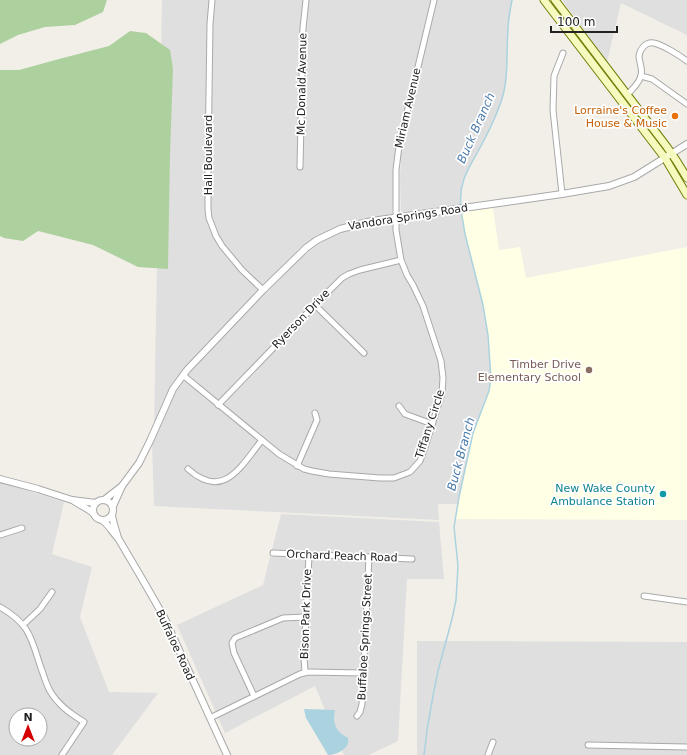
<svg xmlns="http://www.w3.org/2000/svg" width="687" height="755" font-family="'DejaVu Sans',sans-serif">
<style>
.residential{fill:#e0dfdf;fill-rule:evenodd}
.education{fill:#ffffe5}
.forest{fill:#add19e}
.water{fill:#aad3df}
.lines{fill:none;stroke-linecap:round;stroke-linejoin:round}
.stream{stroke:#aad3df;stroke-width:1.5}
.minor-casing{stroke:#a9a9a9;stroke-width:7}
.tertiary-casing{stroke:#a9a9a9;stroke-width:8}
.secondary-casing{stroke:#707d05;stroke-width:9}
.minor{stroke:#fff;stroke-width:5}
.tertiary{stroke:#fff;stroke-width:6}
.secondary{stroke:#f7fabf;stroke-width:7}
.food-dot{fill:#e8710a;stroke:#fff;stroke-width:1.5}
.education-dot{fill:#8d6e63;stroke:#fff;stroke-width:1.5}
.culture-dot{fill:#0f9aa8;stroke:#fff;stroke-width:1.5}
.labels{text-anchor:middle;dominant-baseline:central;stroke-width:3.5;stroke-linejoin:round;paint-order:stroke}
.street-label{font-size:11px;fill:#222;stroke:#fff}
.food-label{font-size:11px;fill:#c56008;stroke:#fff;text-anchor:end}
.education-label{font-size:11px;fill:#785e54;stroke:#fff;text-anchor:end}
.culture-label{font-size:11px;fill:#0d838f;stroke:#fff;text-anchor:end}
.water-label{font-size:12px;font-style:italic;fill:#4a7aab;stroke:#fff}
</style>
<rect width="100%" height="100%" fill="#f2efe9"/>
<g class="residential">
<path d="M162,0H512L508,29L507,68L506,80L502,100L483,143L464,177L460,195L461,206L405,213L401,211L400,176L401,161L395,162L392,214L387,216L358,222L336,227L300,248L205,346L179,376L168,392L154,426Z"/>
<path d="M562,0H687V35L621,3L607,62Z"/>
<path d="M461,212L465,234L483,305L488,335L491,379L489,391L473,433L458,504H438L439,520L154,506L152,441L176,390L189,372L289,268L309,251L326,239L348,229L370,223Z"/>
<path d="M0,482L64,502L52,554L92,567L80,617L109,692L158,693L112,755H0ZM16,715H40V739H16Z"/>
<path d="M281,514L439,522L444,579H407L398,741L369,755H344L315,686L225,733L177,625L263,585Z"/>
<path d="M417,641L687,642V755H417Z"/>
</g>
<path class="education" d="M493,208L499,250L520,247L526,278L687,247V520L455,519L459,497L473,433L489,391L491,379L488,335L483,305L465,234L461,212Z"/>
<g class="forest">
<path d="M0,0H107L103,12L75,25L45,27L18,35L0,44Z"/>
<path d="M130,31L146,33L170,50L173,69L170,155L168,269L138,267L93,245L38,231L23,241L4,238L0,236V70H19L59,59L109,46Z"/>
</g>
<path class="water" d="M304,709L335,710C332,723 336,732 348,738C351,748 337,755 328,755L306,718Z"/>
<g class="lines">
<g class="stream">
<path d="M461,206C458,180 471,165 482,144C489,131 496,116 501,102C509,79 506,54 508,30C508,20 510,10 512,0"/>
<path d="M424,755L427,730L433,696L438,671L452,619L456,600L458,566L454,527L459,497L473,433L489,391L491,379L488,335L483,305L465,234L461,210"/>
</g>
<g class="minor-casing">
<g id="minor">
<path d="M212,0L210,24L208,162V209L209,218L216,236L222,246L242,270L263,290"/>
<path d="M641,76L652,79L687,104"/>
<path d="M627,95C632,89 640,83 641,75C643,69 639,62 639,56C640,49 646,41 654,43C663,45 679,55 687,61"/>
<path d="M300,167L303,28L306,0"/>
<path d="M562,194L553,110L554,76L563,53"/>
<path d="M315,305L364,353"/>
<path d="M184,376L279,454L304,469L312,471L329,474L380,478H394L410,472L420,461L426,444L442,393L443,378L441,361L423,306L413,285L407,275L401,260L396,230V170L399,146L434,0"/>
<path d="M218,405L315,305L342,278L349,274L360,270L401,260"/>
<path d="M399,406L405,414L432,424"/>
<path d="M297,466L317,420L315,413"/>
<path d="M188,469C224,501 241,466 262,440"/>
<path d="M0,535L22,528"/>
<path d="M273,553L412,559"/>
<path d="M644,596L687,602"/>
<path d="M0,607C30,624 31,638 41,668C44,676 46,684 50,691C58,705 71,714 84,722L62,755"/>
<path d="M23,625L40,609L52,592"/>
<path d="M305,672L304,657L309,555"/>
<path d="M254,696L234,653L232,643L235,638L283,618L305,617"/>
<path d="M357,716L360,712L362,704L369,557"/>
<path d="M210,718L300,674L308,672L363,673"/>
<path d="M588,745L687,747"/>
<path d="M488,755L493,742"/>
</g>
</g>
<g class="tertiary-casing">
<g id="tertiary">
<path d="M0,479L38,489L72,500L96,503"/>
<circle cx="103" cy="510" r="10"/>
<path d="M104,500L122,486L139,463L150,441L173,389L187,370L263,290L306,248L317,240L340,229L372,221L562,194L609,186L634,177L687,144"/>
<path d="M74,501C80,505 87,508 93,513"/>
<path d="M113,506L122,486"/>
<path d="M112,515C113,523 116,530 118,538"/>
<path d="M103,521C109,525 112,532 118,538L141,577L164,617L227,755"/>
</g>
</g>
<g class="secondary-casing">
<g id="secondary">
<path d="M544,0L665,158L687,195"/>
<path d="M555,0L667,147L676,160L687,178"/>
</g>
</g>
<use href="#minor" class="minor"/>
<use href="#tertiary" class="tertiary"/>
<use href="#secondary" class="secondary"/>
</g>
<circle class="food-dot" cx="675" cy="116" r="4"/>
<circle class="education-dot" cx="589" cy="370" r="4"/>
<circle class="culture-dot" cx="663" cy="494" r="4"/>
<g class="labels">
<g class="street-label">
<text transform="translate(302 84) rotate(-89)">Mc Donald Avenue</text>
<text transform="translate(408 108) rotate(-77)">Miriam Avenue</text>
<text transform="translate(208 155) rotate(-90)">Hall Boulevard</text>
<text transform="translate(408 217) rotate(-9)">Vandora Springs Road</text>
<text transform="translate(301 319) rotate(-46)">Ryerson Drive</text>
<text transform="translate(430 424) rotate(-72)">Tiffany Circle</text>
<text transform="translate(342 556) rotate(2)">Orchard Peach Road</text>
<text transform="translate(306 614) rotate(-88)">Bison Park Drive</text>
<text transform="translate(365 637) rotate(-87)">Buffaloe Springs Street</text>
<text transform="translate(175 645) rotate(65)">Buffaloe Road</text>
</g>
<g class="food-label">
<text x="667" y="110">Lorraine's Coffee<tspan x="667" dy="13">House &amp; Music</tspan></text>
</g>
<g class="education-label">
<text x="581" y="364">Timber Drive<tspan x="581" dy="13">Elementary School</tspan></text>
</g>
<g class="culture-label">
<text x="655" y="488">New Wake County<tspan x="655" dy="13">Ambulance Station</tspan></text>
</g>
<g class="water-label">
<text transform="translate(476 128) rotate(-66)">Buck Branch</text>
<text transform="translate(461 454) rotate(-75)">Buck Branch</text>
</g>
</g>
<g transform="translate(28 727)"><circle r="19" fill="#ffffff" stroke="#a7a7a7"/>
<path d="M0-3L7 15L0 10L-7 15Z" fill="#d40000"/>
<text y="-6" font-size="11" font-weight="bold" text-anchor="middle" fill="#222222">N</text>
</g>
<path d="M551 26v6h66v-6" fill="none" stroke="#222222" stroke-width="2"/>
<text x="557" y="26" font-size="12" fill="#222222" stroke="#ffffff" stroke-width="3" paint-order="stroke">100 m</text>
</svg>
